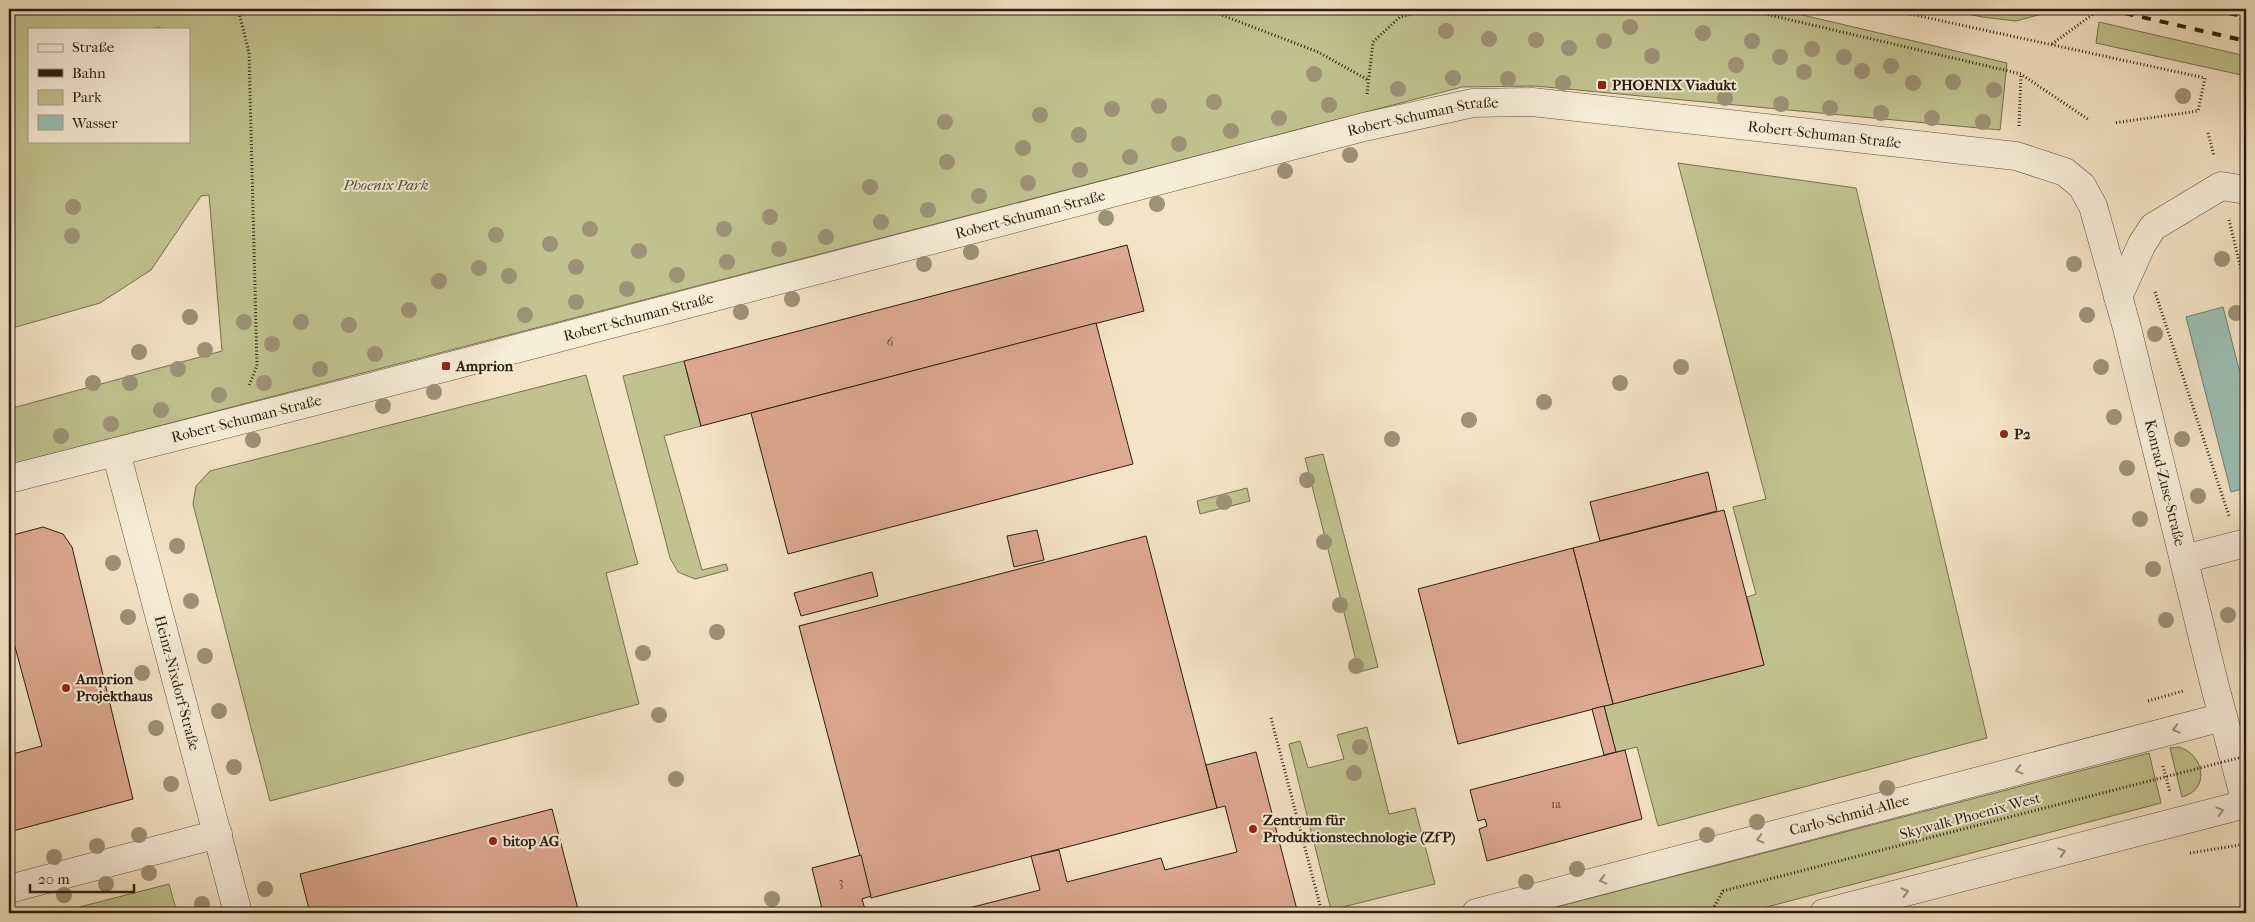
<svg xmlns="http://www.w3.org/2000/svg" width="2255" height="922" font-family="'IM FELL French Canon',serif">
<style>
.green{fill:#c2c290;stroke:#766f4f;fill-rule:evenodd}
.water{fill:#9cbfb4;stroke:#6f7e72}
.building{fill:#dda991;stroke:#2b1c0e}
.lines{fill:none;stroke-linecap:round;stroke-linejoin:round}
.minor-casing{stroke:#5d4e3c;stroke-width:29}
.path{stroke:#2b1c0e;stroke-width:3;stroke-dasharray:1 2.5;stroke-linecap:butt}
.minor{stroke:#f8edd9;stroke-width:28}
.rail{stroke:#2b1c0e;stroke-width:4;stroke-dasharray:9 9;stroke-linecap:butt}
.path-bridge{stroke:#2b1c0e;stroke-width:3;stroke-dasharray:1 2.5;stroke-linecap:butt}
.tree{fill:#9e9276}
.oneway{stroke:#9c8f7e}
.poi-dot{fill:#8f2418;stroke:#f8edd9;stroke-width:2}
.labels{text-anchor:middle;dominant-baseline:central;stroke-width:4;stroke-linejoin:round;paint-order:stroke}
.number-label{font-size:12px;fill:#583f2f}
.poi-label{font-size:15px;font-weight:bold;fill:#2b1c0e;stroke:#f8edd9;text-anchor:start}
.street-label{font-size:15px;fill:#2b1c0e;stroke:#f8edd9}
.park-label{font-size:15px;font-style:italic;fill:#584e35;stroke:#f8edd9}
</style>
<rect width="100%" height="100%" fill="#f4e4c5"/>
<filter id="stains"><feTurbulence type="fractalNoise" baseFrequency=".004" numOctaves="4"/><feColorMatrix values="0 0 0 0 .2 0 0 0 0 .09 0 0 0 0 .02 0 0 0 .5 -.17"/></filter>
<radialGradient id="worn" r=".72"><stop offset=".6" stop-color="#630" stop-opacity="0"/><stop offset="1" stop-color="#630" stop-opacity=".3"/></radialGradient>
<g class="green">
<path d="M9,9H1777L2007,63L2000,130L1535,86L1462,87L9,465V409L222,351L209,195L201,196L151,270L100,303L9,329ZM160,27L162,29H189V141H29V29H148Z"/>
<path d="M1945,9H2037L2049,12L2016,21L1982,17Z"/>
<path d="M2099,22L2246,56V76L2096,43Z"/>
<path d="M1678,163L1856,188L1987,738L1658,826L1637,747L1616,752L1604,706L1764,665L1747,597L1756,594L1733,507L1766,499Z"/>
<path d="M684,361L701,426L664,436L702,570L726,564L728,570L695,579L678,572L670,558L623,376Z"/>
<path d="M586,375L638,564L606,573L639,704L270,801L193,504L196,486L210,471Z"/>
<path d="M1323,454L1378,667L1359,672L1305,458Z"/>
<path d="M1247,488L1250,501L1200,514L1197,501Z"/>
<path d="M1367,727L1389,814L1415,808L1435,884L1331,910L1289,744L1300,741L1308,768L1344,759L1337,735Z"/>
<path d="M2179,747C2205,755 2210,790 2182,797L2170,748Z"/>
<path d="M2149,753L2161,803L1744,913H1533Z"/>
<path d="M169,884L177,913H56Z"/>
</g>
<path class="water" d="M2223,307L2246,396V488L2231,492L2186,317Z"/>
<g class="building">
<path d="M1127,245L1144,311L701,426L684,361Z"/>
<path d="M1096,323L1133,464L788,554L751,413Z"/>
<path d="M1708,472L1717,511L1600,541L1590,502Z"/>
<path d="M1724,510L1764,665L1613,704L1573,548Z"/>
<path d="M43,527L63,534L72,547L133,799L9,832V755L42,746L9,625V536Z"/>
<path d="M1037,530L1044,560L1014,567L1007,536Z"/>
<path d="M1146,536L1217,808L871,898L799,626Z"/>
<path d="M1573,548L1613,704L1458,744L1418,589Z"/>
<path d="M872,572L878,596L801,616L794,593Z"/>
<path d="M1604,706L1616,752L1604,755L1592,709Z"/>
<path d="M1625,750L1642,819L1487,861L1479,829L1487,826L1485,819L1478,821L1470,790Z"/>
<path d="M1256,752L1297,910L1285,913H949L1040,890L1031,856L1059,850L1067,882L1161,858L1165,870L1237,852L1225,806L1217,808L1206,765Z"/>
<path d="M552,809L579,913H310L300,874Z"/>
<path d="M861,855L871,896L862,899L866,913H823L812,868Z"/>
<path d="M2214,907L2215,913H2190Z"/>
</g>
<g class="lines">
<g class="minor-casing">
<g id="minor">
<path d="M2118,297L2142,244L2153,227L2221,186L2246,190"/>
<path id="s1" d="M116,452L238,913"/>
<path id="s2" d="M9,479L367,388L1364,127L1473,103L1532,102L2016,156L2065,172L2082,186L2093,206L2127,328L2214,683L2246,803"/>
<path d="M2184,559L2246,543"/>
<path d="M9,889L218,834"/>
<path id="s3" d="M1476,913L2223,717"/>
<path d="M1824,913L2246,804"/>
</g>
</g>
<g class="path">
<path d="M238,9L249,52L257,366L249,385"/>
<path d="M1206,9L1318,52L1368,80"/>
<path d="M1744,9L2021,74L2089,120"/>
<path d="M1887,9L2205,78L2198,111L2114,123"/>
<path d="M2052,44L2100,9"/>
<path d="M1367,94L1373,42L1400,17L1433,9"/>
<path d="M2019,126L2021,75"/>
<path d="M2208,133L2214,156"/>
<path d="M2229,220L2246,290"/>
<path d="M2155,292L2229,516"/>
<path d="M2244,577L2246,586"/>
<path d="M2148,701L2183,691"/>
<path d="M1271,718L1322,913"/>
<path d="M2163,766L2170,792"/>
<path d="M2190,853L2246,844"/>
</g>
<use href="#minor" class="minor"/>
<g class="rail">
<path d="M2107,9L2246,41"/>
<path d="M2211,9L2246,17"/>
</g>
<path class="path-bridge" d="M1716,913L1714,907L1723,891L2246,756"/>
</g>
<g class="tree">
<circle cx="1630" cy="27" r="8"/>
<circle cx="1446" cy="31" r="8"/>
<circle cx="1703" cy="33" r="8"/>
<circle cx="1489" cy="39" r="8"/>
<circle cx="1536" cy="40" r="8"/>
<circle cx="1604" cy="41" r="8"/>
<circle cx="1752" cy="41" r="8"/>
<circle cx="1569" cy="48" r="8"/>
<circle cx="1812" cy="49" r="8"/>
<circle cx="1652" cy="56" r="8"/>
<circle cx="1780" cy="57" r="8"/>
<circle cx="1844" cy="57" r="8"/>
<circle cx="1736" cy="65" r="8"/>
<circle cx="1891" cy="66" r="8"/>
<circle cx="1862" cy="71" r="8"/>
<circle cx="1804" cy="72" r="8"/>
<circle cx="1314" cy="74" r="8"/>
<circle cx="1453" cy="78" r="8"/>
<circle cx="1508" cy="79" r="8"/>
<circle cx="1953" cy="82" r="8"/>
<circle cx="1563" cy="83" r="8"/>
<circle cx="1913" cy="83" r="8"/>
<circle cx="1398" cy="89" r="8"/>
<circle cx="1994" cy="90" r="8"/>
<circle cx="2183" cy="96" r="8"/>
<circle cx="1725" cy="98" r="8"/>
<circle cx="1214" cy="102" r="8"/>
<circle cx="1781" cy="104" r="8"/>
<circle cx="1329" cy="105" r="8"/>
<circle cx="1159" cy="106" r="8"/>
<circle cx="1830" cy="108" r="8"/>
<circle cx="1112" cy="109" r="8"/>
<circle cx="1881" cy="113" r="8"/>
<circle cx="1040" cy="115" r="8"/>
<circle cx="1279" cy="118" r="8"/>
<circle cx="1932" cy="118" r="8"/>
<circle cx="945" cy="122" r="8"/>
<circle cx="1983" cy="122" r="8"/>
<circle cx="1231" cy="131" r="8"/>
<circle cx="1079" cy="135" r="8"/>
<circle cx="1179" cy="144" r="8"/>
<circle cx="1023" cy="148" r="8"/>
<circle cx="1350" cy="155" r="8"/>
<circle cx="1130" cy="157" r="8"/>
<circle cx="947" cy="162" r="8"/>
<circle cx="1080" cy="170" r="8"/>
<circle cx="1285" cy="171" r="8"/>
<circle cx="1028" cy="183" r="8"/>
<circle cx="870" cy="187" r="8"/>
<circle cx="979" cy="196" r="8"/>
<circle cx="1157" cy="204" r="8"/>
<circle cx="73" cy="207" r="8"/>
<circle cx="928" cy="210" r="8"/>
<circle cx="770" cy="217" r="8"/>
<circle cx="1106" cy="218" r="8"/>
<circle cx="881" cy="222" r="8"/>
<circle cx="590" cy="229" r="8"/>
<circle cx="724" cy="229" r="8"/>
<circle cx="496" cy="235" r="8"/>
<circle cx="72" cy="236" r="8"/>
<circle cx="826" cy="237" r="8"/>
<circle cx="550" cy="244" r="8"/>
<circle cx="779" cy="249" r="8"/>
<circle cx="639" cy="251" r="8"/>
<circle cx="971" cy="252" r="8"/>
<circle cx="2222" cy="259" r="8"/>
<circle cx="727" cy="262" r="8"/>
<circle cx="924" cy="264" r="8"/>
<circle cx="2074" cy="264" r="8"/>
<circle cx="576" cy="267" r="8"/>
<circle cx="479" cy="268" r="8"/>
<circle cx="677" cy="275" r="8"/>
<circle cx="509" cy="276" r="8"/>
<circle cx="439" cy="281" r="8"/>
<circle cx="627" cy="289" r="8"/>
<circle cx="792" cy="299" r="8"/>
<circle cx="576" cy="302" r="8"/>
<circle cx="409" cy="310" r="8"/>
<circle cx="741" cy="312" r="8"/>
<circle cx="2236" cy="313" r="8"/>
<circle cx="525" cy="315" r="8"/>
<circle cx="2087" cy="315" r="8"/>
<circle cx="190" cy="317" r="8"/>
<circle cx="244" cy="322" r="8"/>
<circle cx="301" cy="322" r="8"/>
<circle cx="349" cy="325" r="8"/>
<circle cx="2155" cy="334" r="8"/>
<circle cx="272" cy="344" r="8"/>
<circle cx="205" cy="350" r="8"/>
<circle cx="139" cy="352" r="8"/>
<circle cx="375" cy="354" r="8"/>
<circle cx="1681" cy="367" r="8"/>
<circle cx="2101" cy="367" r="8"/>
<circle cx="178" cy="369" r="8"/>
<circle cx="320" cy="369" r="8"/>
<circle cx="93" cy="383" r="8"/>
<circle cx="130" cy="383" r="8"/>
<circle cx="264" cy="383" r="8"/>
<circle cx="1620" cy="383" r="8"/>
<circle cx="434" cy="392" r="8"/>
<circle cx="219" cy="395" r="8"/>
<circle cx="1544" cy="402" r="8"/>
<circle cx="383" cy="406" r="8"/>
<circle cx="161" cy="410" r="8"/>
<circle cx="2114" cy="417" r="8"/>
<circle cx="1469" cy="420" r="8"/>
<circle cx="111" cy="424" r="8"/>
<circle cx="61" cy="436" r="8"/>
<circle cx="1392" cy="439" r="8"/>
<circle cx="2182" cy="439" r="8"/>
<circle cx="253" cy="440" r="8"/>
<circle cx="2127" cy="468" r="8"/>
<circle cx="1307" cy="480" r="8"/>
<circle cx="2198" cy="496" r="8"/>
<circle cx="1224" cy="502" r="8"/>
<circle cx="2140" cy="519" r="8"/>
<circle cx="1324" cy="542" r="8"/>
<circle cx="177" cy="546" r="8"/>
<circle cx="113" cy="563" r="8"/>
<circle cx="2153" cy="569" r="8"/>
<circle cx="191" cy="601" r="8"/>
<circle cx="1340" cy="605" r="8"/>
<circle cx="2228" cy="615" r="8"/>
<circle cx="128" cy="617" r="8"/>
<circle cx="2166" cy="620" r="8"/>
<circle cx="717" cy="632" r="8"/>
<circle cx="643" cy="653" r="8"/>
<circle cx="205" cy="656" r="8"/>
<circle cx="1356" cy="666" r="8"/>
<circle cx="142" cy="673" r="8"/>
<circle cx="219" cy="711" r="8"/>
<circle cx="659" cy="715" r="8"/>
<circle cx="156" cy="728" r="8"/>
<circle cx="1360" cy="747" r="8"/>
<circle cx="234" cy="767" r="8"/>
<circle cx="1354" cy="773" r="8"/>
<circle cx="676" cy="779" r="8"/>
<circle cx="171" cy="784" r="8"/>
<circle cx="1887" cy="788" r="8"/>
<circle cx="1757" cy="822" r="8"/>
<circle cx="139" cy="835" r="8"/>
<circle cx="1707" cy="835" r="8"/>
<circle cx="97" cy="846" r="8"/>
<circle cx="54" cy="857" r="8"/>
<circle cx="1577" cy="869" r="8"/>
<circle cx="149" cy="873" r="8"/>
<circle cx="1526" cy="882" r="8"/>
<circle cx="106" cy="884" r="8"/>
<circle cx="265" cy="889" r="8"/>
<circle cx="64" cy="895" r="8"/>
<circle cx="772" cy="899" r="8"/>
<circle cx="202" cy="904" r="8"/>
</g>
<defs><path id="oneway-chevron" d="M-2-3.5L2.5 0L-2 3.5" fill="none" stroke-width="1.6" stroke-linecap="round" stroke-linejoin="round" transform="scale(1.25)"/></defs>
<g class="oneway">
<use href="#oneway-chevron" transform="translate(2176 729) rotate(165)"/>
<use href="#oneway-chevron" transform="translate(2019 770) rotate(165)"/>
<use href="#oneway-chevron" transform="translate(2220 811) rotate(-14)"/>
<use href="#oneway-chevron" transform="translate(1760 839) rotate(165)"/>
<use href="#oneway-chevron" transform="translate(2062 852) rotate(-15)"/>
<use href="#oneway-chevron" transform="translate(1603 880) rotate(165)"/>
<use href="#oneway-chevron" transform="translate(1905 892) rotate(-14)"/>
</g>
<g class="poi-dot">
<rect x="1597" y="80" width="10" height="10" rx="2.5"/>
<rect x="441" y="361" width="10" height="10" rx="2.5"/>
<circle cx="2004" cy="434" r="5"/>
<circle cx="66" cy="688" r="5"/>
<circle cx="1253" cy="829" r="5"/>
<circle cx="493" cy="841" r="5"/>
</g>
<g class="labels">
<g class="number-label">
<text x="890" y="342">6</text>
<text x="1556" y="804">1a</text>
<text x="841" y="882">3</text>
</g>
<g class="poi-label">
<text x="1612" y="85">PHOENIX Viadukt</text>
<text x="456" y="366">Amprion</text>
<text x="2014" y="434">P2</text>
<text x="76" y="679">Amprion<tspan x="76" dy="17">Projekthaus</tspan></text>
<text x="1263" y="820">Zentrum für<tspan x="1263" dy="17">Produktionstechnologie (ZfP)</tspan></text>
<text x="503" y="841">bitop AG</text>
</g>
<g class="street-label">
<text stroke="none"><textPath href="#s2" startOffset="1460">Robert-Schuman-Straße</textPath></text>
<text stroke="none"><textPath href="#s2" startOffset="1865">Robert-Schuman-Straße</textPath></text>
<text stroke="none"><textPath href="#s2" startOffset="1055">Robert-Schuman-Straße</textPath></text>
<text stroke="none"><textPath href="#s2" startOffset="650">Robert-Schuman-Straße</textPath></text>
<text stroke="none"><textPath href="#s2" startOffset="245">Robert-Schuman-Straße</textPath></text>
<text stroke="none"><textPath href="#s2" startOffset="2440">Konrad-Zuse-Straße</textPath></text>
<text stroke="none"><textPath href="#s1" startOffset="239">Heinz-Nixdorf-Straße</textPath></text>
<text stroke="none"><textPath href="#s3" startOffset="386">Carlo-Schmid-Allee</textPath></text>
<text transform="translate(1970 816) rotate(-15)">Skywalk Phoenix West</text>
</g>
<g class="park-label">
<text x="386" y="185">Phoenix Park</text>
</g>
</g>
<rect width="2255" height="922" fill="none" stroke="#f4e4c5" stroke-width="30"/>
<rect x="10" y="10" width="2235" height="902" fill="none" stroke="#2b1c0e" stroke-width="2.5"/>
<rect x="15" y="15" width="2225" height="892" fill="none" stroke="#2b1c0e"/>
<rect x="28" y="28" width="162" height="115" fill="#f8edd9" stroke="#a69988"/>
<rect x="38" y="44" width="25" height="8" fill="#f8edd9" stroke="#a69988"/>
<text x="72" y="52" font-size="15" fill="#2b1c0e">Straße</text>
<rect x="38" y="69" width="25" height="8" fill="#2b1c0e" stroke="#a69988"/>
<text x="72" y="78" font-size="15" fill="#2b1c0e">Bahn</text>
<rect x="38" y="90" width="25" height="15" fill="#c2c290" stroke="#a69988"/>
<text x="72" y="102" font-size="15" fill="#2b1c0e">Park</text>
<rect x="38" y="115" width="25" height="15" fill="#9cbfb4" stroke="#a69988"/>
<text x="72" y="128" font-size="15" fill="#2b1c0e">Wasser</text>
<path d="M30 884v8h104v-8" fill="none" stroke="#2b1c0e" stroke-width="2.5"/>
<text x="38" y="884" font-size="15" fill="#2b1c0e" stroke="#f8edd9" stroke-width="4" paint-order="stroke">20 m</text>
<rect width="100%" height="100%" filter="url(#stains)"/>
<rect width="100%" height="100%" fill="url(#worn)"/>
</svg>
